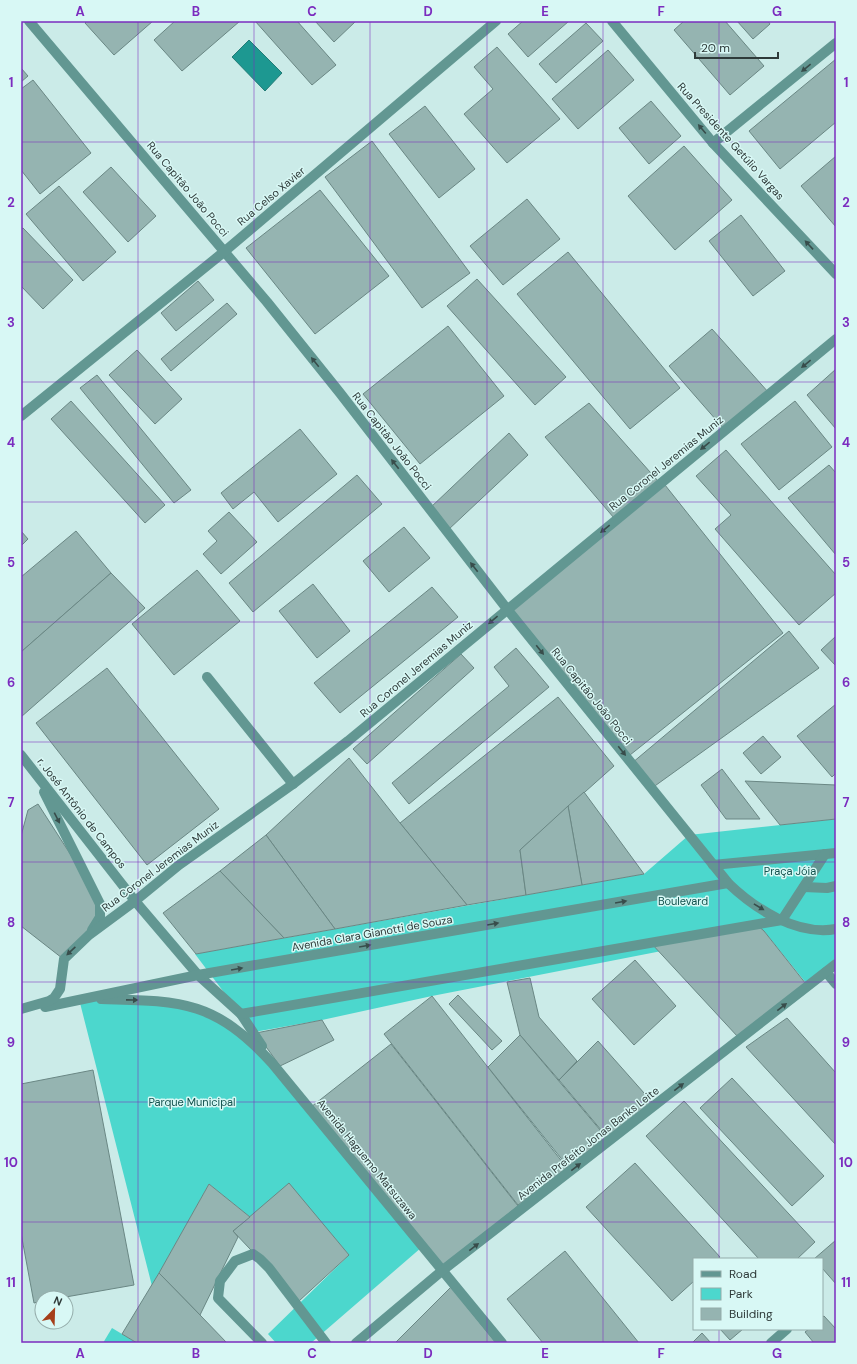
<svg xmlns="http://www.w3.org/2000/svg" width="857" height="1364" font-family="'DM Sans',sans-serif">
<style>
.green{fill:#4cd7cd}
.water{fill:#1d9891;stroke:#227c77}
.building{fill:#95b4b1;stroke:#6a8784}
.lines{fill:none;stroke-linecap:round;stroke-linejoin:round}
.minor{stroke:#629792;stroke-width:10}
.oneway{fill:#384d4b}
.grid{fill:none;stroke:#7b2cbf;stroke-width:1;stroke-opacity:0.55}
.labels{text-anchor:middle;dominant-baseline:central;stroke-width:3;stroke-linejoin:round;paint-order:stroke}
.street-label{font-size:11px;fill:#2e3a39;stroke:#d8f8f5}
.park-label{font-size:11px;fill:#12524e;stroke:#d8f8f5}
.neatline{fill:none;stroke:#7b2cbf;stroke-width:1.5}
.grid-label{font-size:13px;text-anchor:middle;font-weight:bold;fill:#7b2cbf}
</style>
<rect width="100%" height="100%" fill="#cbebe8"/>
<g class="green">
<path d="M836,819V958L806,983L764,931L432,996L322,1020L254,1032L195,954L644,874L689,835Z"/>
<path d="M79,999L187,1005L247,1037L422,1247L311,1343H276L268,1334L349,1255L289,1184L250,1217L209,1184L152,1286Z"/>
<path d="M112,1328L137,1343H103Z"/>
</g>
<path class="water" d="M249,40L282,73L265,91L232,57Z"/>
<g class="building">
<path d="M87,21H153L114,55L85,23Z"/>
<path d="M175,21H240L182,71L154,40Z"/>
<path d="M255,21H297L336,65L312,85Z"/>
<path d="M315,21H356L334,42Z"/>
<path d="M523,21H569L528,57L508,34Z"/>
<path d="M684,21H725L764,66L730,95L674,30Z"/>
<path d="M737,21H768L770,24L753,39Z"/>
<path d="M586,23L603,41L556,83L539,64Z"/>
<path d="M497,47L560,119L507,163L464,114L493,89L474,67Z"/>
<path d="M608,50L634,80L578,129L552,99Z"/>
<path d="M836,59V122L780,169L749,131Z"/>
<path d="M21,68L28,76L21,82Z"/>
<path d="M33,80L91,153L40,194L21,170V89Z"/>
<path d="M651,101L681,136L649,164L619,128Z"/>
<path d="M425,106L475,169L439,198L389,134Z"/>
<path d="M372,141L470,273L422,308L325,177Z"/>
<path d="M684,146L732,200L675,250L628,196Z"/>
<path d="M836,156V227L801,186Z"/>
<path d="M111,167L156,216L128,242L83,192Z"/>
<path d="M59,186L116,252L83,281L26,214Z"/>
<path d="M320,190L389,276L315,334L246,248Z"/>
<path d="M527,199L560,239L503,285L470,246Z"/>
<path d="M741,215L785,271L753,296L709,241Z"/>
<path d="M23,228L73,280L43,309L21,286V229Z"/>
<path d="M568,252L680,388L630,429L517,294Z"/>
<path d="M477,279L566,377L535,405L447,306Z"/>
<path d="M198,281L214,300L176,331L161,313Z"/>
<path d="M227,303L237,314L171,371L161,359Z"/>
<path d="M448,326L504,396L420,464L363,394Z"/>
<path d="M712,329L769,393L724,429L669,366Z"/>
<path d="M137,350L182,399L155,424L109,375Z"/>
<path d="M836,369V429L807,395Z"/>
<path d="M97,375L191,490L174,503L80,388Z"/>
<path d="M71,401L165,505L145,523L51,419Z"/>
<path d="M795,401L832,447L779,490L741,444Z"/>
<path d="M589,403L658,481L614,518L545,437Z"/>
<path d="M300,429L337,474L278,522L254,492L233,509L221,493Z"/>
<path d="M509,433L528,455L448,530L430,508Z"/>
<path d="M726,450L836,575V593L799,625L715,529L731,515L696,476Z"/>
<path d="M829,465L836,473V555L788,498Z"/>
<path d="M357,475L382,504L253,612L229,583Z"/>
<path d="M665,485L783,633L630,755L512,609Z"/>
<path d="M229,512L257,542L221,574L203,554L217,541L208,531Z"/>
<path d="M404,527L430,558L389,592L363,561Z"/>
<path d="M21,531L28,539L21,546Z"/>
<path d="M76,531L111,573L21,652V577Z"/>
<path d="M197,570L240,621L174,675L132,624Z"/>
<path d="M111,573L145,608L21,717V652Z"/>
<path d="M313,584L350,631L317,658L279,611Z"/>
<path d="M432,587L458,617L340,713L314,683Z"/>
<path d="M789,631L819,668L652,788L632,763Z"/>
<path d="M836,636V666L821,650Z"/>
<path d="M516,648L549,687L409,804L392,783L509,686L494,667Z"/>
<path d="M461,654L474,668L367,764L353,749Z"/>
<path d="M107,668L219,809L147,865L36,723Z"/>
<path d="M558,697L614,766L520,850L526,895L467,905L400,823Z"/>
<path d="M836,704V773L832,777L797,736Z"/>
<path d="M763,736L781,757L761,774L743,753Z"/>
<path d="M349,758L400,823L467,905L335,929L266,835Z"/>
<path d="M722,769L760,819H726L701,785Z"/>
<path d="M745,781L836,785V819L780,825Z"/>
<path d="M584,792L644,874L582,885L568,806Z"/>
<path d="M38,804L87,880L98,905L97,920L62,958L21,926V836L28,810Z"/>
<path d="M568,806L582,885L526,895L520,850Z"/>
<path d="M266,835L335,929L284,938L220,871Z"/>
<path d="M220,871L284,938L196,954L163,913Z"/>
<path d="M756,924L764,931L806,984L738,1037L651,943Z"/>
<path d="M635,960L676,1006L634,1045L592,999Z"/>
<path d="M530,978L539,1017L577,1061L559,1080L520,1035L507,982Z"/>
<path d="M458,995L502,1041L492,1050L449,1004Z"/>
<path d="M432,996L567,1168L518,1205L384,1034Z"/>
<path d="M787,1018L836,1073V1145L746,1047Z"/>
<path d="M322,1020L334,1040L280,1066L256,1033Z"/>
<path d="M520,1035L606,1137L568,1167L488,1067Z"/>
<path d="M598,1041L652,1102L607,1137L559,1080Z"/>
<path d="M391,1044L518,1206L443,1267L311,1107Z"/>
<path d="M93,1070L134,1285L60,1298H42V1301L34,1303L21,1233V1084Z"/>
<path d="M732,1078L824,1176L792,1206L700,1108Z"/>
<path d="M684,1101L815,1242L797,1259H759L646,1136Z"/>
<path d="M635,1163L720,1257L718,1259H694V1281L672,1301L586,1207Z"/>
<path d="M289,1183L349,1255L299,1301L233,1231Z"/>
<path d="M209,1184L250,1217L233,1231L238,1237L200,1315L159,1273Z"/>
<path d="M836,1240V1284L822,1268V1259H814Z"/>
<path d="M565,1251L639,1343H543L507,1299Z"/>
<path d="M159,1273L200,1315L227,1343H137L122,1334Z"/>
<path d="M451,1287L496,1343H395Z"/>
<path d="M824,1316L836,1329V1343H814L805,1332L809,1329H822V1317Z"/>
<path d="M720,1329H743L730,1340Z"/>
<path d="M702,1333L711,1343H692Z"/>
</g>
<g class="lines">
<g class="minor">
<path d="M29,21L267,302L340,393L507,609L728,883C755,909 797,936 836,929"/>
<path d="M612,21L713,143L836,274"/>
<path d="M713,143L836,43"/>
<path d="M21,416L225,251L496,21"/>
<path d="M207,677L293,784"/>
<path d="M21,755L135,901L198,975L241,1014L262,1046"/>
<path d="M44,792L100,904V917L92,930"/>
<path d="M713,865L836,853"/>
<path d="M804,887L827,888L836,886"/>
<path d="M826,972L836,984"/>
<path d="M101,999C181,1001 214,1000 272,1063L502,1343"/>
<path d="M45,1007L198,975L728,883"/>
<path d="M21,1009L49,1001L54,998L60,989L64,959L89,935L135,901L179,865L293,784L348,741L836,339"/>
<path d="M241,1014L782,920L825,854"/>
<path d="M262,1343L218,1298L220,1281L235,1261L253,1254L260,1259L269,1268L326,1343"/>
<path d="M356,1343L443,1270L836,964"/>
<path d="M771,1343L787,1329"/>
</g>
</g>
<defs><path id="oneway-solid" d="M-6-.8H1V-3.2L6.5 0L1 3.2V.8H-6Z"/></defs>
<g class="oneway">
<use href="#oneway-solid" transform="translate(806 68) rotate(141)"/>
<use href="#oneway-solid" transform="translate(702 129) rotate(-130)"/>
<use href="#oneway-solid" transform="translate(809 245) rotate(-133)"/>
<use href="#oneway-solid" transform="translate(315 362) rotate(-129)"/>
<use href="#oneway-solid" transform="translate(806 364) rotate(141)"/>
<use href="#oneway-solid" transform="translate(705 446) rotate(141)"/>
<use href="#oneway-solid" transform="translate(395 464) rotate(-128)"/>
<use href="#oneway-solid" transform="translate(605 529) rotate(141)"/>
<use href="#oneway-solid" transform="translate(474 567) rotate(-128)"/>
<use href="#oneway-solid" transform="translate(493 620) rotate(140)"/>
<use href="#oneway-solid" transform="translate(540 650) rotate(51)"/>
<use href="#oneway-solid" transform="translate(622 751) rotate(51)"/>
<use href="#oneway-solid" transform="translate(57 818) rotate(63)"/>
<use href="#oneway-solid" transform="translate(621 902) rotate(-10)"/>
<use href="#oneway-solid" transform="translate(759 907) rotate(31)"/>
<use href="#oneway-solid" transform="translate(493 924) rotate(-10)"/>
<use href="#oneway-solid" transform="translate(365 946) rotate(-10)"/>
<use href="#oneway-solid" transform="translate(71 951) rotate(137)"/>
<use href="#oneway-solid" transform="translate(237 969) rotate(-10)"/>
<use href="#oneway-solid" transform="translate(132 1000) rotate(1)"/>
<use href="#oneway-solid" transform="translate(782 1007) rotate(-38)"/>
<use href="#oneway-solid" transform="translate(679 1087) rotate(-38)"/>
<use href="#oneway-solid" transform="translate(576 1167) rotate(-38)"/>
<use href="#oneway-solid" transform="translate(474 1247) rotate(-38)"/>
</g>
<path class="grid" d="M138,21V1343M254,21V1343M370,21V1343M487,21V1343M603,21V1343M719,21V1259M21,142H836M21,262H836M21,382H836M21,502H836M21,622H836M21,742H836M21,862H836M21,982H836M21,1102H836M21,1222H836M719,1329V1343"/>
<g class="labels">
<g class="street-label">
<text transform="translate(731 141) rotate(48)">Rua Presidente Getúlio Vargas</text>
<text transform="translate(188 189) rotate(50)">Rua Capitão João Pocci</text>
<text transform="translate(271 196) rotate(-40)">Rua Celso Xavier</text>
<text transform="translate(392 441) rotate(52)">Rua Capitão João Pocci</text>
<text transform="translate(666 463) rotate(-39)">Rua Coronel Jeremias Muniz</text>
<text transform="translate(416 669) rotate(-40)">Rua Coronel Jeremias Muniz</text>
<text transform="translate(592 696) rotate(51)">Rua Capitão João Pocci</text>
<text transform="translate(82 813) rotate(52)">r. José Antônio de Campos</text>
<text transform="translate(160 866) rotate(-37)">Rua Coronel Jeremias Muniz</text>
<text transform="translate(372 933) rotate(-10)">Avenida Clara Gianotti de Souza</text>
<text transform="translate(588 1143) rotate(-38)">Avenida Prefeito Jonas Banks Leite</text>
<text transform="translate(367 1159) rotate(51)">Avenida Haguemo Matsuzawa</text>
</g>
<g class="park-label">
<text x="790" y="871">Praça Jóia</text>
<text x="683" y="901">Boulevard</text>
<text x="192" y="1102">Parque Municipal</text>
</g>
</g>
<rect width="857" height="1364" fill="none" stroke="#d8f8f5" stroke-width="44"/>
<rect x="693" y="1258" width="130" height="72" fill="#d8f8f5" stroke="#94acaa"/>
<rect x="701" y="1271" width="20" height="6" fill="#629792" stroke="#94acaa"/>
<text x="729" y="1278" font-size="12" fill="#2e3a39">Road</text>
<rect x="701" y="1288" width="20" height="12" fill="#4cd7cd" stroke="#94acaa"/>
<text x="729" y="1298" font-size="12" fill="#2e3a39">Park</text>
<rect x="701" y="1308" width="20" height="12" fill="#95b4b1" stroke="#94acaa"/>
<text x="729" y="1318" font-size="12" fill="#2e3a39">Building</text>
<g transform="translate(54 1310) rotate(23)"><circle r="19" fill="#d8f8f5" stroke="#94acaa"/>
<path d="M0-3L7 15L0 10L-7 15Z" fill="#a53f1a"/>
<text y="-6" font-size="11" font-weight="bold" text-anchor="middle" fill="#2e3a39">N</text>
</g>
<path d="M695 52v6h83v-6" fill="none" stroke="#2e3a39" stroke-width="2"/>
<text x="701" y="52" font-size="12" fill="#2e3a39" stroke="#d8f8f5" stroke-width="3" paint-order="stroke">20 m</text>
<rect x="22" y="22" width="813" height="1320" class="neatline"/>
<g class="grid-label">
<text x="80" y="16">A</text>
<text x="196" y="16">B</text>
<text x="312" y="16">C</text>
<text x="428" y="16">D</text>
<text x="545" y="16">E</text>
<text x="661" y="16">F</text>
<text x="777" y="16">G</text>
<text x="11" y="87">1</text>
<text x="846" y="87">1</text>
<text x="11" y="207">2</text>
<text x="846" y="207">2</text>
<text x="11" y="327">3</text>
<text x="846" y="327">3</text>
<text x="11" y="447">4</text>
<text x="846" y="447">4</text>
<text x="11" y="567">5</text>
<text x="846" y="567">5</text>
<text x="11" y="687">6</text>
<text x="846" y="687">6</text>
<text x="11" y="807">7</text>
<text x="846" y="807">7</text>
<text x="11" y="927">8</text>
<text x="846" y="927">8</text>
<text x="11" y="1047">9</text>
<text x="846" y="1047">9</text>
<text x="11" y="1167">10</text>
<text x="846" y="1167">10</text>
<text x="11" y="1287">11</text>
<text x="846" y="1287">11</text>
<text x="80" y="1358">A</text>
<text x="196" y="1358">B</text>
<text x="312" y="1358">C</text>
<text x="428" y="1358">D</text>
<text x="545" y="1358">E</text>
<text x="661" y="1358">F</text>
<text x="777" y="1358">G</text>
</g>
</svg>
